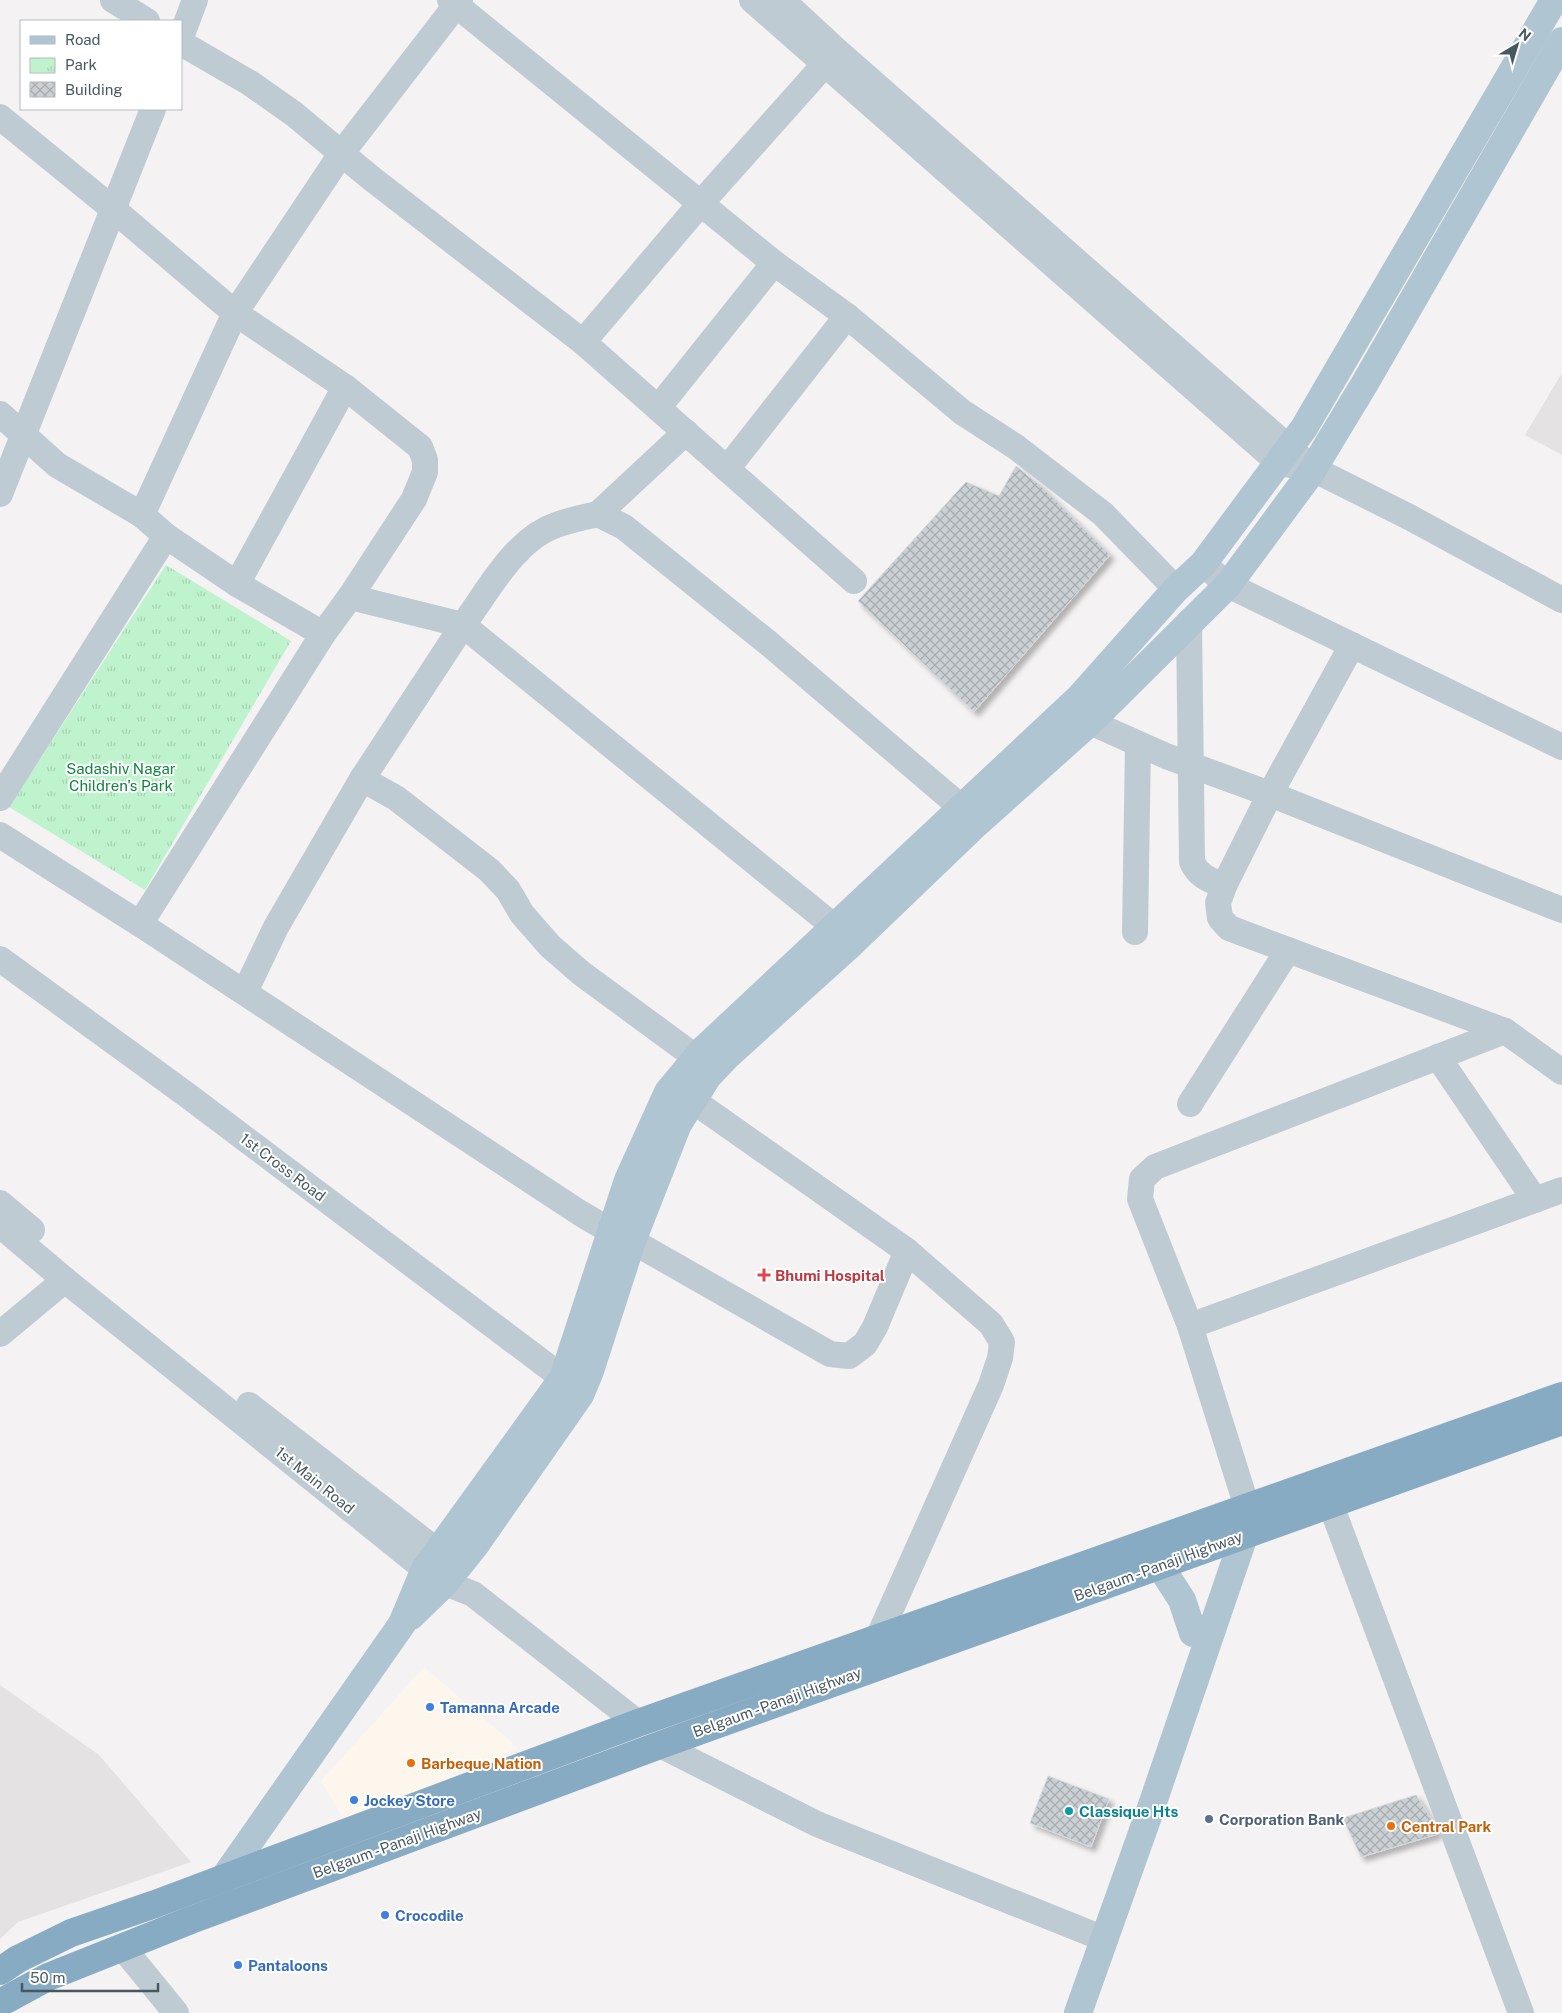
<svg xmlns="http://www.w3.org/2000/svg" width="1562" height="2013" font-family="'Public Sans',sans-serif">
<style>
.commercial{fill:#fdf6ec}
.education{fill:#e5e2e4}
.park{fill:url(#park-tufts)}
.building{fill:url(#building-cross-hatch);stroke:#d5d8dd;filter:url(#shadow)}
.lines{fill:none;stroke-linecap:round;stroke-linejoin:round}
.minor{stroke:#bfcbd2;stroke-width:26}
.major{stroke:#b0c5d2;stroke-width:28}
.highway{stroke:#87abc3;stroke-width:28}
.health-dot{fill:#e0444e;stroke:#fff;stroke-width:2}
.shop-dot{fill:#3f7fe0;stroke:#fff;stroke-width:2}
.food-dot{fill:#e8710a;stroke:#fff;stroke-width:2}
.culture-dot{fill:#0f9aa8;stroke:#fff;stroke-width:2}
.service-dot{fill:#5c6f8a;stroke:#fff;stroke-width:2}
.labels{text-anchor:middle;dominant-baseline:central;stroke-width:4;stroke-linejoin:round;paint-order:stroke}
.park-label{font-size:15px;fill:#11833e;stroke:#fff}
.street-label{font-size:15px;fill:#485861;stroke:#fff}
.health-label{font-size:15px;font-weight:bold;fill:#be3a42;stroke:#fff;text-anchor:start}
.shop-label{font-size:15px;font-weight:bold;fill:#366cbe;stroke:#fff;text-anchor:start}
.food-label{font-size:15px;font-weight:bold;fill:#c56008;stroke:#fff;text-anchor:start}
.culture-label{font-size:15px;font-weight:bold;fill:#0d838f;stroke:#fff;text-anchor:start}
.service-label{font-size:15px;font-weight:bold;fill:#4e5e75;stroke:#fff;text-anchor:start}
</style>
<defs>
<pattern id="park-tufts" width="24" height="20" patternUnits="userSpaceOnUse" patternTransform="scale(1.25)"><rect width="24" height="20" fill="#bff3cd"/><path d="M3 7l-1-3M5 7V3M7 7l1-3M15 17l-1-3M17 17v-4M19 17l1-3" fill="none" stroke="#a6d2b3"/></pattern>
<pattern id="building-cross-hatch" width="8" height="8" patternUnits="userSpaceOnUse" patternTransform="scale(1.25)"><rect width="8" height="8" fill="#cbd0d4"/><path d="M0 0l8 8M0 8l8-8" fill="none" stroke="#a7acaf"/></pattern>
<filter id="shadow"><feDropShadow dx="4.5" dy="4.5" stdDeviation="2.5" flood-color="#0004"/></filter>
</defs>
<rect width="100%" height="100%" fill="#f4f2f2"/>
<path class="commercial" d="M424,1667L518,1748L346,1823L321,1781Z"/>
<g class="education">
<path d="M1562,373V455L1525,435Z"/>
<path d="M0,1685L99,1755L191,1862L18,1922L0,1939Z"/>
</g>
<path class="park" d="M166,565L291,641L145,890L9,807Z"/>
<g class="building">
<path d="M1016,466L1041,486L1110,555L974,712L858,601L966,482L999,496Z"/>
<path d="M1048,1776L1109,1799L1091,1847L1030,1823Z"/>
<path d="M1416,1795L1435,1825L1438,1834L1361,1857L1343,1818Z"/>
</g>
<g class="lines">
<g class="minor">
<path d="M113,0L147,21"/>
<path d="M450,0L774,263L847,316L962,412L1016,447L1103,514L1176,589"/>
<path d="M752,0L1279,463L1313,469L836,50L782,0"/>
<path d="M181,37L195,0"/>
<path d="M181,43L250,83L294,114L371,178L583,342L854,581"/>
<path d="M0,117L113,209L235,313L345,387L420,447L425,460V472L414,499L350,597L323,634L140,924L580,1213L612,1232"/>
<path d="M583,342L701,203L825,64"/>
<path d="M658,408L774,263"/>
<path d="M0,414L57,465L142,515L166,536L237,584L323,634"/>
<path d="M727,469L847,316"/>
<path d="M1313,469L1411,518L1562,600"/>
<path d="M0,494L153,109"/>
<path d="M598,514L686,432"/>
<path d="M142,515L235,313L341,154L460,0"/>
<path d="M1203,564L1228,585L1562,747"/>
<path d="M237,584L345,387"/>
<path d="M350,597L463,625C488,591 515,539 556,525C570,520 584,517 598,514L624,527L767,642L962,808"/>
<path d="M1189,622L1192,862C1199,877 1210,880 1224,886"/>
<path d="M1090,722L1166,756L1270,794L1562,910"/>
<path d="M362,779L396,798L489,870L508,890L522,914L550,946L581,973L713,1070"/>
<path d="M0,798L166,536"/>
<path d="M0,835L140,924"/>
<path d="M1135,932L1138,744"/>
<path d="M0,959L187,1095L563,1378"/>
<path d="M245,992L276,927L362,779L463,625L836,928"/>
<path d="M1505,1031L1562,1072"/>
<path d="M1438,1057L1535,1200"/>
<path d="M692,1100L907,1251L991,1324L1002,1342L1000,1358L991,1385L878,1638"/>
<path d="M1190,1104L1288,950"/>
<path d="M0,1203L32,1230"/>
<path d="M0,1225L65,1280L425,1569L445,1583L473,1594L638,1723"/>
<path d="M632,1241L830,1354L849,1356L865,1344L875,1327L907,1251"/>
<path d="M1190,1326L1562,1190"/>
<path d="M0,1334L65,1280"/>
<path d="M249,1405L455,1565"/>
<path d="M1323,1484L1521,2013"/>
<path d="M1247,1507L1190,1326L1140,1199L1142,1179L1155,1167L1505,1031L1229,928L1220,918L1218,903L1224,886L1270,794L1352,645"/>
<path d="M660,1745L817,1824L1092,1934"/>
<path d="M123,1948L176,2013"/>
</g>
<g class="major">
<path d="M1160,1566L1182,1600L1193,1633"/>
<path d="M411,1616L445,1583L476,1544L580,1395L590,1371L632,1241L678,1124L708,1076L727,1056L853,942L976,824L1090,722L1228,585L1310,474L1365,383L1562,41"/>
<path d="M217,1888L402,1624L425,1569L563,1378L628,1180L668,1092L703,1050L1079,698L1176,589L1203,564L1304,428L1554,0"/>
<path d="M1078,2013L1151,1808L1244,1536L1246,1516"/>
</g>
<g class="highway">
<path d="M0,1971L18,1959L71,1933L155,1904L638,1723L1562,1396"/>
<path d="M0,2003L48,1977L191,1920L660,1745L1562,1421"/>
</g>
</g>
<path class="health-dot" d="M761.5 1267.5h5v5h5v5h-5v5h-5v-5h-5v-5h5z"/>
<g class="shop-dot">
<circle cx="430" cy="1707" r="5"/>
<circle cx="354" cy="1800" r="5"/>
<circle cx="385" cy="1915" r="5"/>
<circle cx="238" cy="1965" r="5"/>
</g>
<g class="food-dot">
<circle cx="411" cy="1763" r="5"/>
<circle cx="1391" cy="1826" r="5"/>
</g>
<circle class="culture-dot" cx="1069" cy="1811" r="5"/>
<circle class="service-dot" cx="1209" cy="1819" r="5"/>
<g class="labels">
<g class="park-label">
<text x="121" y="768">Sadashiv Nagar<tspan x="121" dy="17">Children's Park</tspan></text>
</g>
<g class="street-label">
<text transform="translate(283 1167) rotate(37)">1st Cross Road</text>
<text transform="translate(315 1480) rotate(39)">1st Main Road</text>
<text transform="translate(1158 1566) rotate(-20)">Belgaum - Panaji Highway</text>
<text transform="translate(777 1702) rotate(-20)">Belgaum - Panaji Highway</text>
<text transform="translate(397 1843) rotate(-20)">Belgaum - Panaji Highway</text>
</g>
<g class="health-label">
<text x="775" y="1275">Bhumi Hospital</text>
</g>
<g class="shop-label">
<text x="440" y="1707">Tamanna Arcade</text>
<text x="364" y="1800">Jockey Store</text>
<text x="395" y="1915">Crocodile</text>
<text x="248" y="1965">Pantaloons</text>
</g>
<g class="food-label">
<text x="421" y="1763">Barbeque Nation</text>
<text x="1401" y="1826">Central Park</text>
</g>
<g class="culture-label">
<text x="1079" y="1811">Classique Hts</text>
</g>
<g class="service-label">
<text x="1219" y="1819">Corporation Bank</text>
</g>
</g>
<rect x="20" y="20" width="162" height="90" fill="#ffffff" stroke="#b6bcc0"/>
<rect x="30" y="36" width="25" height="8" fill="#b0c5d2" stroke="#b6bcc0"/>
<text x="65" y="45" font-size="15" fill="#485861">Road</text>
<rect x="30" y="58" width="25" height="15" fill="url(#park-tufts)" stroke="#b6bcc0"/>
<text x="65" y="70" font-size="15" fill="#485861">Park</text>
<rect x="30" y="82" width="25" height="15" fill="url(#building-cross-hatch)" stroke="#b6bcc0"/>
<text x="65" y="95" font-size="15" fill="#485861">Building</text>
<g transform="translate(1517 45) rotate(38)" stroke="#ffffff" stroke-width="4" paint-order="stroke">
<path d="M0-4L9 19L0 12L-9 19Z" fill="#485861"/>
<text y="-8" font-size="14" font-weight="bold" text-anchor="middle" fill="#485861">N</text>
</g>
<path d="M22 1983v8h136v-8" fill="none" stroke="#485861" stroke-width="2.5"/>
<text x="30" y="1983" font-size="15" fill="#485861" stroke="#ffffff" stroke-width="4" paint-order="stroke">50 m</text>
</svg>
